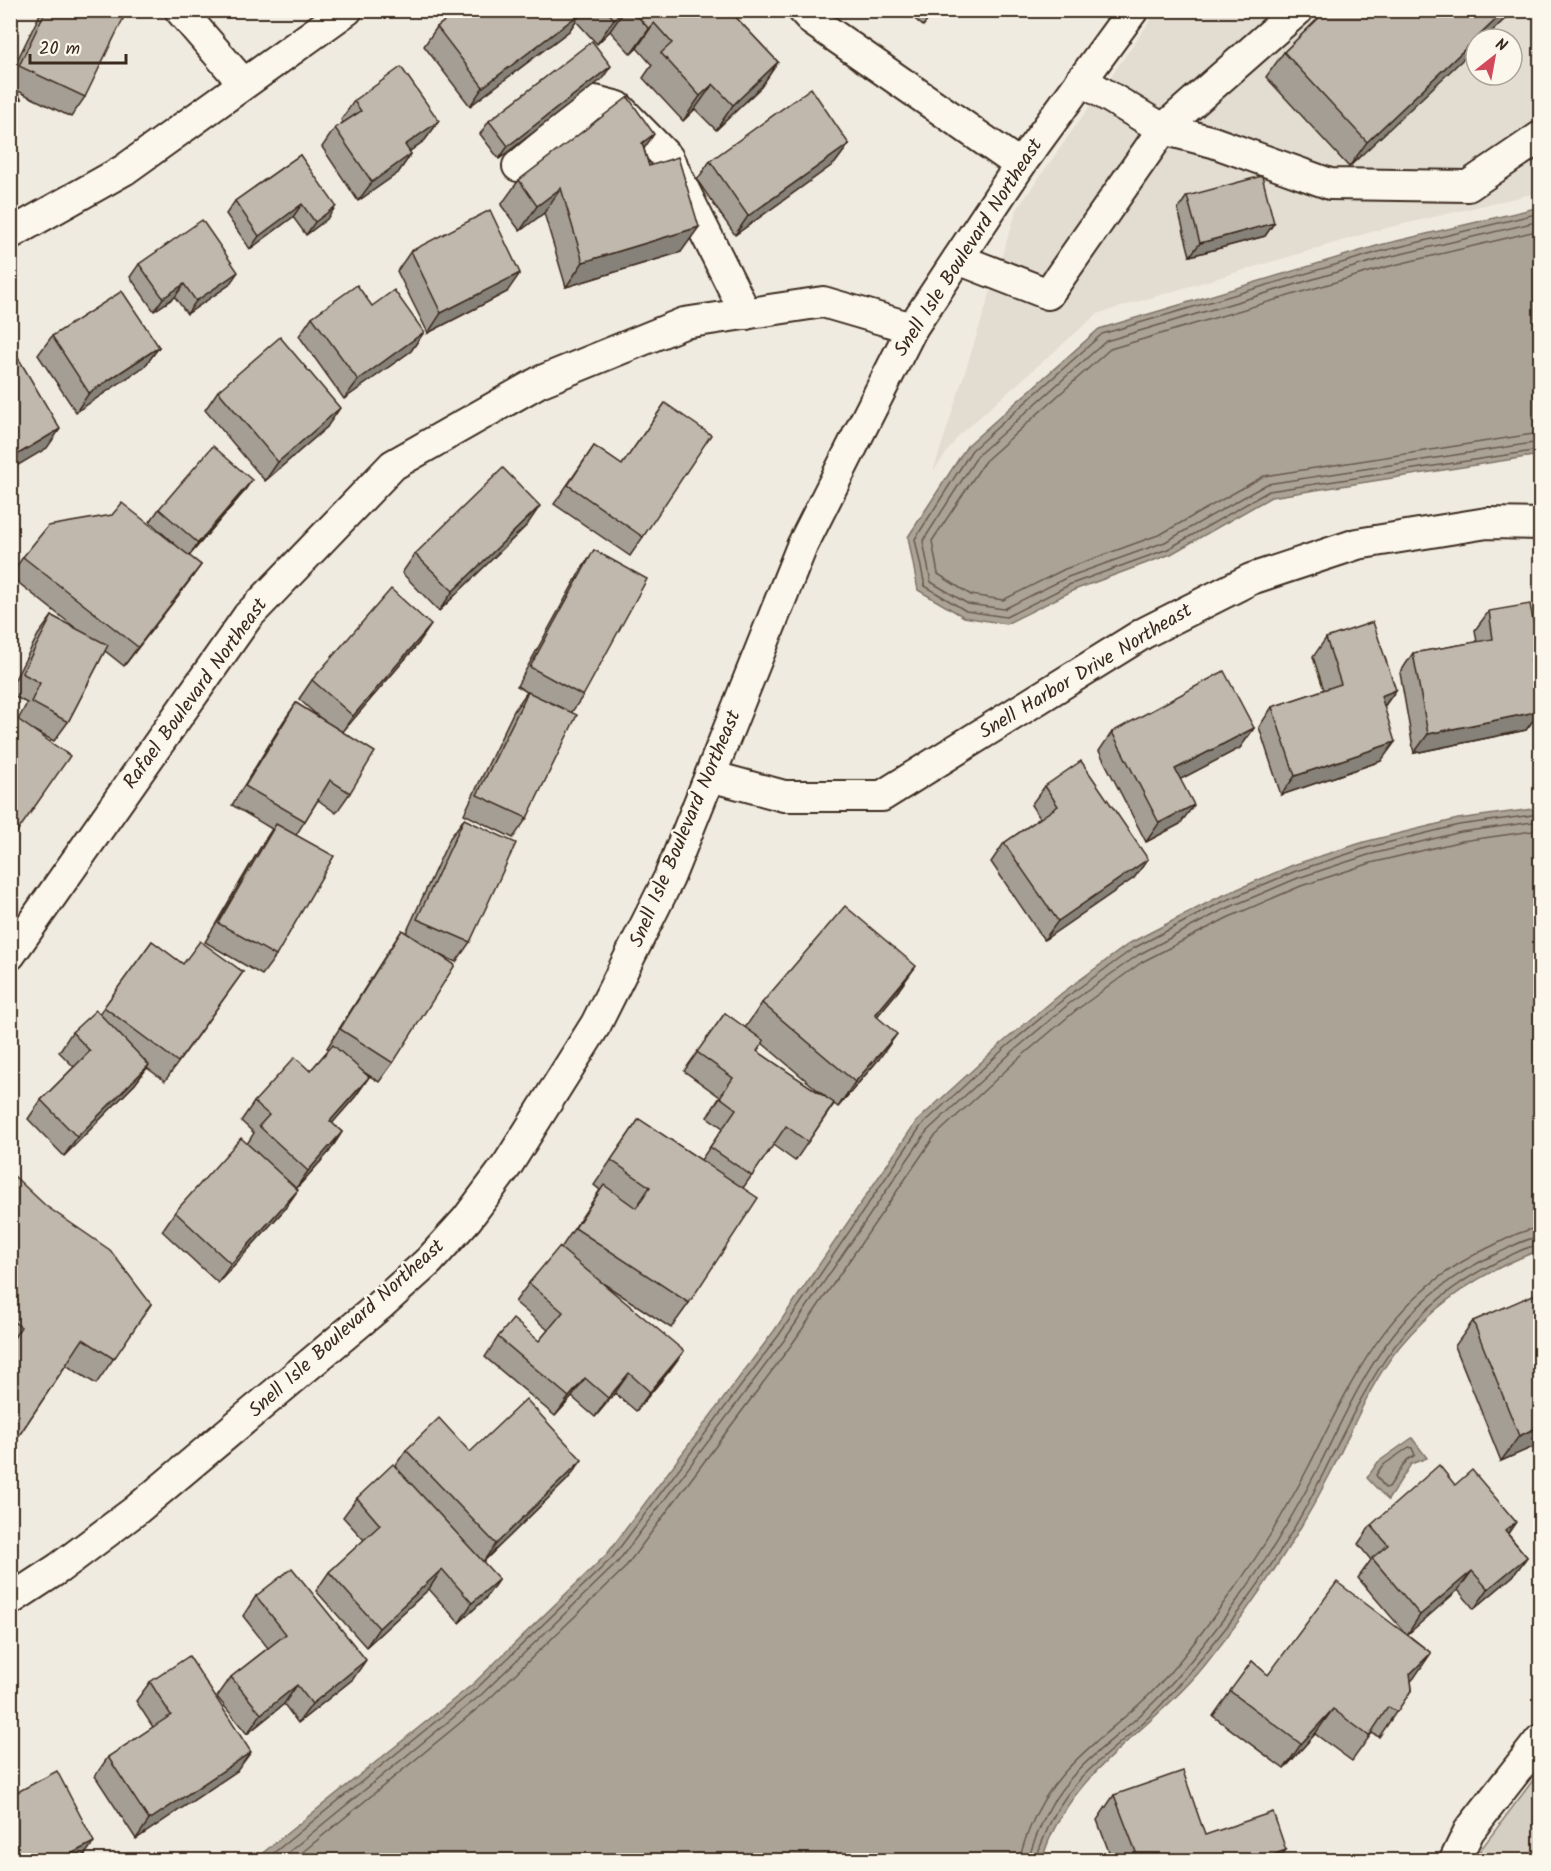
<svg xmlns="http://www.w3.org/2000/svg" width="1551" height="1871" font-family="Kalam,sans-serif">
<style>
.built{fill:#e2dcd1;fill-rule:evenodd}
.green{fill:#d5cec3;stroke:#887c70;stroke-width:1.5}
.water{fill:#aca397;stroke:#7f7367;stroke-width:1.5}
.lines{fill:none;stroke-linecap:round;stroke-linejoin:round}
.shore{stroke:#685a4e;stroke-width:1.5}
.minor-casing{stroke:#3b2a1e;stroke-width:34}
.minor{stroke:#fbf7ec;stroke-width:30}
.wall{fill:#a59e95;stroke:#3b2a1e;stroke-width:1.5;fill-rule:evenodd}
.shaded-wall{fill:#868179;stroke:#3b2a1e;stroke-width:1.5}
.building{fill:#c0b8ad;stroke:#3b2a1e;stroke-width:1.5}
.labels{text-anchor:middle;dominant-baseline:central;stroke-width:5;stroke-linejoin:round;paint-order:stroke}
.street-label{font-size:20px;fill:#3b2a1e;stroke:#fbf7ec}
</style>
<rect width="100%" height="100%" fill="#f0ebe0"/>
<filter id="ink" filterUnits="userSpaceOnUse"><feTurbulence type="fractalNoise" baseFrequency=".0167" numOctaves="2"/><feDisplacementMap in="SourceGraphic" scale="12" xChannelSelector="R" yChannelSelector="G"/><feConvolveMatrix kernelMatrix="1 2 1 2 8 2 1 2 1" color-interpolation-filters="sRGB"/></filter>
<g filter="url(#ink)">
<path class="built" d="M1157,11H1540V192L1378,230L1097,314L959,435L933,472L1017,209ZM1476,39H1512V75H1476Z"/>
<path class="green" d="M1540,1771V1860H1474L1475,1857Z"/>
<g class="water">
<path d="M1540,207V455L1271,497L1171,554L1074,590L1006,624L964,617L918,590L908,537L967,446L1099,329L1380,245Z"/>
<path d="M1540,808V1250C1486,1270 1438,1300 1400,1346C1369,1384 1351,1433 1329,1476C1294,1544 1252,1606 1205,1665C1150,1733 1067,1772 1042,1860H254L473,1684L607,1554L774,1331L916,1122L1002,1043L1062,993L1130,943L1217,898L1293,865L1364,842L1458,819Z"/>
<path d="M1412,1438L1427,1458L1411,1464L1388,1500L1367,1478L1378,1462Z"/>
</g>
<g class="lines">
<g class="shore">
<path d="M1540,213L1382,251L1102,334L972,450L915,539L925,586L966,611L1006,617L1071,584L1168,549L1269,491L1540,450"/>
<path d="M1540,221L1384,258L1106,341L978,455L923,541L931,582L968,604L1004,609L1068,577L1165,542L1267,484L1540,442"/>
<path d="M1540,230L1386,267L1110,349L985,461L932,541L938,574L971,595L1003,600L1065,569L1161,534L1264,476L1540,433"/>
<path d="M1409,1447L1412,1448L1415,1455L1407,1460L1389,1487L1385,1488L1376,1475L1382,1466Z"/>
<path d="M265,1860L477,1688L612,1558L779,1335L921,1126L1006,1047L1065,998L1134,948L1220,903L1296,871L1366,848L1459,825L1540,814"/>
<path d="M279,1860L482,1694L617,1563L785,1339L927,1131L1011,1053L1070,1003L1138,955L1223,910L1298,878L1368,855L1461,832L1540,821"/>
<path d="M293,1860L488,1700L624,1569L792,1344L934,1137L1017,1060L1075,1011L1142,962L1227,918L1301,886L1371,863L1462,841L1540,830"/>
<path d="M1020,1860C1021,1850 1025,1840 1029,1830C1053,1767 1102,1740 1148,1696C1178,1666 1203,1631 1228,1597C1259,1556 1285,1512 1309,1466C1356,1372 1389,1294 1490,1247C1505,1240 1523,1229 1540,1228"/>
<path d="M1029,1860C1030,1850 1035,1840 1039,1830C1062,1769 1113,1744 1156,1700C1185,1670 1211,1636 1236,1602C1267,1560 1293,1516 1317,1470C1364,1377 1393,1302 1494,1255C1508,1249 1525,1238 1540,1237"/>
<path d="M1037,1860C1037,1852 1042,1843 1045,1835C1068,1773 1119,1750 1161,1705C1189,1675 1214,1643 1239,1611C1272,1567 1300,1521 1324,1472C1369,1381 1402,1307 1499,1261C1512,1255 1526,1246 1540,1245"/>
</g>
<g class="minor-casing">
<g id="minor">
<path d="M180,10L243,83"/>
<path d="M803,10L813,21L1020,165"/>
<path d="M1081,80L1163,129L1213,142L1330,184L1468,186L1540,137"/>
<path d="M518,166L595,101L618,107L668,158L746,314"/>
<path d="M10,234L124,170L347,10"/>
<path d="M958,259L1048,294L1163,129L1298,10"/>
<path d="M710,776L784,796H882L1144,633L1251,579L1357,544L1487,523L1540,524"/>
<path d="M10,955L248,616L393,465L539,382L684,323L823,302L912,328"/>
<path d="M10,1600L59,1568L135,1511L379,1306L429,1261L467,1219L508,1164L596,1024L669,878L802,546L912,328L1020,165L1133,10"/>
<path d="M1455,1860L1469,1831L1540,1740"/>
</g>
</g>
<use href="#minor" class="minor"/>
</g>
<g class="wall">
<path d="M42,10H104L85,97L71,117L16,90L21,99L10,114V75Z"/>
<path d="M459,10H729L778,62L761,87L716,130L695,109L683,121L643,78L652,65L637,48L631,54L610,31L597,44L576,21L569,31L470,106L424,46L437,27Z"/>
<path d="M904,10H936L923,26Z"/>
<path d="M1327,10H1514L1484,39H1476L1349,167L1266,77L1284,52Z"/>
<path d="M602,79L499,159L480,134L489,121Z"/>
<path d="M354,101L439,121L425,140L409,152L411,154L398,173L358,201L322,147L335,128L343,123L341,120Z"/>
<path d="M849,144L835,163L735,235L697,180L710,161Z"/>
<path d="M644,149L649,166L681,252L566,287L544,213L520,231L501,205L519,180Z"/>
<path d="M300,155L327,219L306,235L293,217L250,249L226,214L235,201Z"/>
<path d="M1187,196L1274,223L1265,236L1190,256L1178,209Z"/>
<path d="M411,251L507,292L428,333L397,271Z"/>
<path d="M139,264L229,285L187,314L175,297L154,311L130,277Z"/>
<path d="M372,306L424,332L411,351L344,399L299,336L312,317Z"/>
<path d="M52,336L159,347L145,366L76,412L38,355Z"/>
<path d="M218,391L327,427L265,481L205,410Z"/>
<path d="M665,403L643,537L630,556L554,504L594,446L622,465Z"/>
<path d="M243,493L189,556L201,565L187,584L124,666L105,651L68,722L54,741L29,728L18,720L27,703L10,694V689L38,635L52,616L78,630L10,576L23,557L181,550L150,522L159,509Z"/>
<path d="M527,525L439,611L402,573L415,554Z"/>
<path d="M594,550L583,696L571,713L527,818L513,838L464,814L514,711L527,692L517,686L581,570Z"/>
<path d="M1489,611L1540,658L1532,669L1540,711L1526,730L1414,753L1400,673L1413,653L1477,642L1475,630Z"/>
<path d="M1326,638L1396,690L1384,707L1381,761L1281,795L1259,727L1272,707L1324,690L1313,657Z"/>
<path d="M418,644L342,732L350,793L336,813L318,800L296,835L276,956L262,975L205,942L263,843L272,829L232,805L283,722L296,703L321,719L299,699L312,680Z"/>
<path d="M1254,728L1240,748L1180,779V824L1146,842L1099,751L1112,732Z"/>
<path d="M1045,786L1148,859L1134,878L1044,940L991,862L1004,843L1040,818L1031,805Z"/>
<path d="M464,819L470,942L456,962L438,954L393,1063L379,1082L362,1071L369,1077L355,1097L332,1123L342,1132L329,1152L296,1189L284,1210L218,1283L162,1231L175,1212L247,1144L254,1133L241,1121L254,1102L310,1071L329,1049L327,1048L389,950L402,930L406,933L450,838Z"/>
<path d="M152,941L183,964L243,972L165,1081L147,1068L135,1084L64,1156L28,1119L41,1100L74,1067L59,1052L72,1032L99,1014Z"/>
<path d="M898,991L877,1016L879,1059L838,1107L834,1104L795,1161L773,1145L743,1188L689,1303L671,1328L601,1282L670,1370L636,1411L615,1393L595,1417L572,1397L555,1416L485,1357L498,1337L539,1341L548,1330L515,1302L529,1283L561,1248L600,1190L594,1185L639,1119L701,1160L723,1128L707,1117L720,1097L684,1071L725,1013L745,1028L762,1003ZM762,1043L827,1098L757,1051Z"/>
<path d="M10,1176L151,1304L96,1384L66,1365L10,1449Z"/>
<path d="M1473,1321L1540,1444L1501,1461L1455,1346Z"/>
<path d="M406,1450L470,1452L568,1479L483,1562L485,1599L459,1623L429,1589L366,1647L316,1591L329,1572L364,1540L343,1517L357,1498L395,1466Z"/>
<path d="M1455,1485L1508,1534L1527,1557L1513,1576L1474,1609L1458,1590L1407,1634L1431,1653L1411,1680L1412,1689L1379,1737L1372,1733L1352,1761L1315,1734L1284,1769L1213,1716L1252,1661L1268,1675L1406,1634L1358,1578L1371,1560L1358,1544L1371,1525Z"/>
<path d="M256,1596L353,1679L298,1723L284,1704L247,1734L217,1697L231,1677L268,1648L243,1616Z"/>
<path d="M150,1682L237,1771L136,1839L95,1776L108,1757L153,1727L136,1701Z"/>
<path d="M1114,1795L1205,1835L1278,1860H1112L1097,1820Z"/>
</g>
<g class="shaded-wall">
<path d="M623,10H625L610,31L597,44L614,19Z"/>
<path d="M934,10H936L923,26Z"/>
<path d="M1506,10H1514L1484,39H1476V47L1349,167L1367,142Z"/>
<path d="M582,12L569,31L470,106L483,87Z"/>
<path d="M654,23L637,48L631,54L649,29Z"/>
<path d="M778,62L761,87L716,130L733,105Z"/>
<path d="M611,66L602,79L499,159L508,146Z"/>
<path d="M713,84L695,109L683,121L700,96Z"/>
<path d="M21,99L10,114V106Z"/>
<path d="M439,121L425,140L392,164L405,145Z"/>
<path d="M654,134L637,159L642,143Z"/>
<path d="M849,144L835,163L735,235L748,216Z"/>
<path d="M411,154L398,173L358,201L372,182Z"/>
<path d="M561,188L544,213L520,231L537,206Z"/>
<path d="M302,204L293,217L250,249L259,236Z"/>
<path d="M336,206L327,219L306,235L315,222Z"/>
<path d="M1274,223L1265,236L1190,256L1200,243Z"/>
<path d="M699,227L681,252L566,287L583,262Z"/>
<path d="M238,272L229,285L187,314L196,301Z"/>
<path d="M520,273L507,292L428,333L441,313Z"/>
<path d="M184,284L175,297L154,311L163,298Z"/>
<path d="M424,332L411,351L344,399L358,380Z"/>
<path d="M159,347L145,366L76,412L89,393Z"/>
<path d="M340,408L327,427L265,481L278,462Z"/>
<path d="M60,429L47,448L10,470V459Z"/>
<path d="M252,480L243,493L189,556L198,543Z"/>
<path d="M540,506L527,525L439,611L453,591Z"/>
<path d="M201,565L187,584L124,666L138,647Z"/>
<path d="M431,625L418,644L340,735L353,716Z"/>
<path d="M1540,658L1526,678L1531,660Z"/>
<path d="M1396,690L1382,709L1381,696Z"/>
<path d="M1540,711L1526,730L1414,753L1428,734Z"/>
<path d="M1254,728L1240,748L1162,789L1175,769Z"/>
<path d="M1395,742L1381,761L1281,795L1295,776Z"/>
<path d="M1194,805L1180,824L1146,842L1159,823Z"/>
<path d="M1148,859L1134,878L1044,940L1058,921Z"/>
<path d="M916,966L898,991L858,1040L875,1015Z"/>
<path d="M897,1034L879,1059L838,1107L855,1082Z"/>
<path d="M149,1065L135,1084L64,1156L77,1137Z"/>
<path d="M369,1077L355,1097L317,1141L330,1121Z"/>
<path d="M342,1132L329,1152L294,1191L308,1171Z"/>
<path d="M298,1190L284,1210L218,1283L231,1264Z"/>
<path d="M684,1351L670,1370L636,1411L650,1392Z"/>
<path d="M629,1373L615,1393L595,1417L608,1398Z"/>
<path d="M585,1378L572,1397L555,1416L569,1397Z"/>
<path d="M1540,1426V1444L1501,1461L1519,1436Z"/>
<path d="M582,1460L568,1479L482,1563L496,1544Z"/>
<path d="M1516,1522L1503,1541L1505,1531Z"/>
<path d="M1527,1557L1513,1576L1474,1609L1488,1589Z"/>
<path d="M442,1569L429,1589L366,1647L379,1628Z"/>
<path d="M1472,1571L1458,1590L1407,1635L1420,1615Z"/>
<path d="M499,1579L485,1599L459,1623L472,1603Z"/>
<path d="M1431,1653L1414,1678L1393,1700L1410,1674Z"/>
<path d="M366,1660L353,1679L298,1723L312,1704Z"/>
<path d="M297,1685L284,1704L247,1734L261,1714Z"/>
<path d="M1333,1709L1315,1734L1284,1769L1301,1744Z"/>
<path d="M251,1752L237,1771L136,1839L149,1820Z"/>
<path d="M94,1842L81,1860H59Z"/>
<path d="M1286,1850L1278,1860H1271L1275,1854Z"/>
</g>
<g class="building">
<path d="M46,10H104L123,19L85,97L19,66Z"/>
<path d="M459,10H581L582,12L483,87L437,27Z"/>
<path d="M606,10H623L614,19Z"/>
<path d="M632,10H729L778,62L733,105L713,84L700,96L661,53L672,43L654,23L649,29Z"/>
<path d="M1327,10H1506L1367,142L1284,52Z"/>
<path d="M592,41L611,66L508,146L489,121Z"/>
<path d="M401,67L439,121L405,145L411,154L372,182L335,128L361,111L354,101Z"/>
<path d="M10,82L21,99L10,106Z"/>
<path d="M811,88L849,144L748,216L710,161Z"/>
<path d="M628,97L654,134L642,143L649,166L678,157L699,227L583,262L561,188L537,206L519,180Z"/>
<path d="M300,155L336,206L315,222L302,204L259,236L235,201Z"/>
<path d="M1262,176L1274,223L1200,243L1187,196Z"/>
<path d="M490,210L520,273L441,313L411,251Z"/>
<path d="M202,220L238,272L196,301L184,284L163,298L139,264Z"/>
<path d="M357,285L372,306L394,290L424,332L358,380L312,317Z"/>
<path d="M122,291L159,347L89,393L52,336Z"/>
<path d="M280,337L340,408L278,462L218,391Z"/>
<path d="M10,344L60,429L10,459Z"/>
<path d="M665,403L711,435L643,537L568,485L594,446L622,465Z"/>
<path d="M213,446L252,480L198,543L159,509Z"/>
<path d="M503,468L540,506L453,591L415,554Z"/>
<path d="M122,503L201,565L138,647L23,557L48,526L112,515Z"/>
<path d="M594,550L647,579L583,696L530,667Z"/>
<path d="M391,589L431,625L353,716L312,680Z"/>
<path d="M1530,604L1540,658L1531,660L1540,711L1428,734L1413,653L1493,639L1489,611Z"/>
<path d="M52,616L108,645L68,722L31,702L40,683L22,673Z"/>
<path d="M1373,622L1396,690L1381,696L1395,742L1295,776L1272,707L1341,684L1326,638Z"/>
<path d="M1224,671L1254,728L1175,769L1194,805L1159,823L1112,732Z"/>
<path d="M528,692L577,715L527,818L477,795Z"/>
<path d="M296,703L375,752L350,793L330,780L305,821L245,786Z"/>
<path d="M16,718L70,756L10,842V726Z"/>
<path d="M1081,761L1148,859L1058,921L1004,843L1058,806L1045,786Z"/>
<path d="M464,819L516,843L470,942L417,919Z"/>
<path d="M276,824L334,856L276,956L218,923Z"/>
<path d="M845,906L916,966L875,1015L897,1034L855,1082L762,1003Z"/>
<path d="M402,930L455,965L393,1063L340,1029Z"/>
<path d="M152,941L183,964L200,941L243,972L178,1062L104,1007Z"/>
<path d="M96,1010L149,1065L77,1137L41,1100L90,1051L72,1032Z"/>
<path d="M725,1013L764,1041L757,1051L834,1103L808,1142L786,1126L752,1176L710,1147L736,1109L720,1097L733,1078L697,1052Z"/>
<path d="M333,1045L369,1077L330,1121L342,1132L308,1171L259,1126L269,1115L254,1102L295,1057L310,1071Z"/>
<path d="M639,1119L758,1198L689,1303L575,1228L604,1185L636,1208L650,1187L611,1160Z"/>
<path d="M241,1138L298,1190L231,1264L175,1212Z"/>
<path d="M13,1175L46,1206L110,1250L151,1304L114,1359L83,1339L10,1449V1344L21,1327L10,1319V1312L18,1300L10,1294V1176Z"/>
<path d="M559,1247L684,1351L650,1392L629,1373L608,1398L585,1378L569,1397L498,1337L513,1319L539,1341L563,1312L529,1283Z"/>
<path d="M1540,1292V1426L1519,1436L1473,1321Z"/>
<path d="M526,1399L582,1460L496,1544L406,1450L439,1418L470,1452Z"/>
<path d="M393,1464L499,1579L472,1603L442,1569L379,1628L329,1572L380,1525L357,1498Z"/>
<path d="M1439,1465L1455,1485L1472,1470L1516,1522L1505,1531L1527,1557L1488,1589L1472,1571L1420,1615L1372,1558L1388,1545L1371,1525Z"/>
<path d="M292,1568L366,1660L312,1704L297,1685L261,1714L231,1677L286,1634L256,1596Z"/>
<path d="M1337,1582L1431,1653L1410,1674L1412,1689L1397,1712L1388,1707L1369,1736L1333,1709L1301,1744L1230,1691L1252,1661L1268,1675Z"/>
<path d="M189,1656L251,1752L149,1820L108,1757L171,1715L150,1682Z"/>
<path d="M57,1771L94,1842L59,1860H10V1796Z"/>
<path d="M1183,1771L1205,1835L1273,1812L1286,1850L1275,1854L1277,1860H1139L1114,1795Z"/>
</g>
</g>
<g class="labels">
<g class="street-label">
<text transform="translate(969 248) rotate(-57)">Snell Isle Boulevard Northeast</text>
<text transform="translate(1086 672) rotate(-31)">Snell Harbor Drive Northeast</text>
<text transform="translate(196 694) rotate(-54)">Rafael Boulevard Northeast</text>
<text transform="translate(686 829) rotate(-67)">Snell Isle Boulevard Northeast</text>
<text transform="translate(347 1329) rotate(-42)">Snell Isle Boulevard Northeast</text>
</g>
</g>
<rect width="1551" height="1871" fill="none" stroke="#fbf7ec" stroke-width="36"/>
<rect x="18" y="18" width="1515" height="1835" fill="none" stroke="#3b2a1e" stroke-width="2" filter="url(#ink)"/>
<g transform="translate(1494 57) rotate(31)"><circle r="28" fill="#fbf7ec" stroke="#aea59a" stroke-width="1.5"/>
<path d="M0-4.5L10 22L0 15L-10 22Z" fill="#d1495b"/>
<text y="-9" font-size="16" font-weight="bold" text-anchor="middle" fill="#3b2a1e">N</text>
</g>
<path d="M30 54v9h96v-9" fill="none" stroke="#3b2a1e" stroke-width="3"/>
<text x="39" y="54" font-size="18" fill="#3b2a1e" stroke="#fbf7ec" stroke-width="4.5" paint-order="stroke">20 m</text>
</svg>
